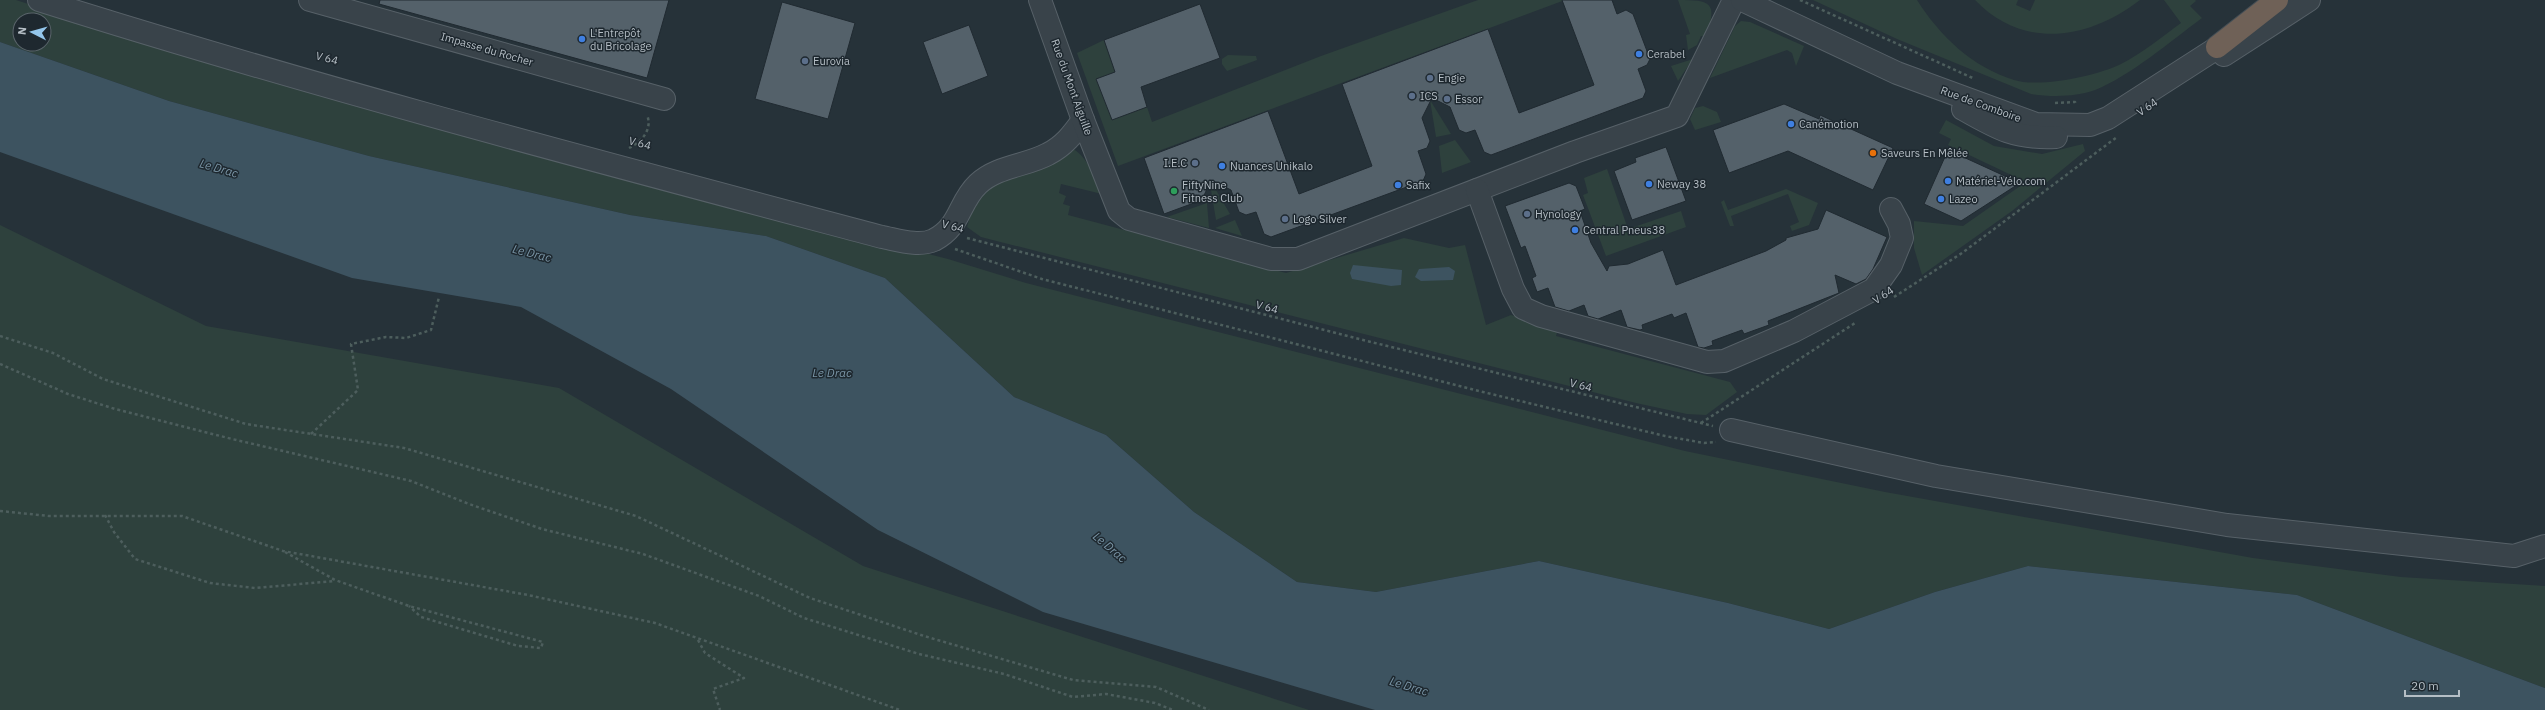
<svg xmlns="http://www.w3.org/2000/svg" width="2545" height="710" font-family="'IBM Plex Sans',sans-serif">
<style>
.green{fill:#2e413d;fill-rule:evenodd}
.water{fill:#3d5360}
.building{fill:#54616a;stroke:#202a31}
.lines{fill:none;stroke-linecap:round;stroke-linejoin:round}
.minor-casing{stroke:#576168;stroke-width:24}
.highway-casing{stroke:#444e55;stroke-width:24}
.path{stroke:#4d5e5d;stroke-width:2.5;stroke-dasharray:3 3;stroke-linecap:butt}
.minor{stroke:#39434a;stroke-width:22}
.highway{stroke:#6f6157;stroke-width:22}
.shop-dot{fill:#3f7fe0;stroke:#1e282f;stroke-width:1.5}
.service-dot{fill:#5c6f8a;stroke:#1e282f;stroke-width:1.5}
.food-dot{fill:#e8710a;stroke:#1e282f;stroke-width:1.5}
.leisure-dot{fill:#2e9e5b;stroke:#1e282f;stroke-width:1.5}
.labels{text-anchor:middle;dominant-baseline:central;stroke-width:3;stroke-linejoin:round;paint-order:stroke}
.poi-label{font-size:11px;fill:#b5bec5;stroke:#1e282f;text-anchor:start}
.street-label{font-size:11px;fill:#b5bec5;stroke:#1e282f}
.water-label{font-size:12px;font-style:italic;fill:#7994a5;stroke:#1e282f}
</style>
<rect width="100%" height="100%" fill="#263239"/>
<g class="green">
<path d="M0,0H16L95,26L767,213L948,259L1026,283L1685,451L1885,492L2253,558L2401,577L2545,586V688L2297,595L2028,566L1935,592L1829,629L1728,603L1539,561L1376,592L1297,582L1194,512L1106,435L1014,397L885,278L766,236L630,215L369,156L169,101L0,42ZM20,20H44V44H20Z"/>
<path d="M1478,0H1565L1118,166L1077,53L1104,40L1115,72L1096,79L1112,119L1147,107L1152,122L1321,56Z"/>
<path d="M1678,0C1711,0 1718,2 1706,37L1701,36L1697,45L1688,50L1686,35L1690,34Z"/>
<path d="M1813,0H1917C1940,36 1972,67 2014,80C2039,88 2097,76 2121,64C2142,53 2162,37 2181,23L2164,0H2195L2196,1L2190,6L2202,18C2171,41 2130,76 2095,90C2075,97 2052,97 2031,94L1897,39Z"/>
<path d="M1975,0H2018L2016,5L2030,11L2035,0H2140C2088,40 2023,50 1975,0Z"/>
<path d="M1741,21L1750,22L1804,46L1796,66L1792,53L1787,50L1710,78L1735,26Z"/>
<path d="M1228,55L1256,56L1257,60L1227,71L1222,64V59Z"/>
<path d="M1693,59L1678,81L1671,66Z"/>
<path d="M1430,100L1451,134L1436,137Z"/>
<path d="M1703,106L1717,112L1721,122L1695,130L1690,119L1695,108Z"/>
<path d="M1946,120L1994,146L2042,154L2083,144L2085,151L2012,211L1922,275L1914,248V221L1963,226L2026,182L1948,145L1951,139L1939,133Z"/>
<path d="M1455,140L1471,162L1442,173L1439,146Z"/>
<path d="M1070,147C1088,156 1094,177 1102,194L1061,184L1059,193L1066,196L1063,204L1070,206L1068,215L1286,273L1404,238L1449,248L1465,245L1486,325L1511,315L1558,329L1556,336L1730,382L1737,392L1706,415L1687,414L1636,403L981,237L967,227L974,204L985,187Z"/>
<path d="M1607,169L1628,229L1681,211L1686,227L1606,256L1583,195L1588,193L1584,178Z"/>
<path d="M1209,178L1230,214L1216,220Z"/>
<path d="M1786,189L1818,203L1809,225L1792,231L1790,226L1799,222L1788,194L1731,216L1734,226H1730L1721,202L1724,200L1728,210Z"/>
<path d="M1207,203L1209,228L1167,217Z"/>
<path d="M1235,220L1242,236L1215,228Z"/>
<path d="M0,225L206,326L559,388L863,566L1309,710H0Z"/>
</g>
<g class="water">
<path d="M0,42L169,101L369,156L630,215L766,236L885,278L1014,397L1106,435L1194,512L1297,582L1376,592L1539,561L1728,603L1829,629L1935,592L2028,566L2297,595L2545,688V710H1375L1043,612L878,530L671,389L521,307L352,278L0,152Z"/>
<path d="M1353,265L1402,270L1401,285L1391,286L1352,279L1350,273Z"/>
<path d="M1449,267L1455,271L1453,280L1421,281L1415,277L1419,269Z"/>
</g>
<g class="building">
<path d="M380,0H669L647,78L379,4Z"/>
<path d="M1562,0H1612L1617,14L1626,10L1633,14L1650,59L1647,65L1638,69L1646,91L1643,98L1491,155L1484,152L1475,130L1466,133L1459,130L1450,107L1432,98L1422,118L1430,141L1427,148L1418,151L1426,174L1423,181L1271,237L1264,234L1256,212L1246,215L1239,212L1231,190L1211,180L1202,200L1164,214L1144,158L1268,111L1299,194L1372,166L1342,84L1488,29L1519,113L1594,85Z"/>
<path d="M782,2L855,23L828,119L755,99Z"/>
<path d="M1200,4L1220,58L1141,87L1147,107L1112,120L1096,79L1115,72L1104,40Z"/>
<path d="M969,25L988,76L942,94L923,42Z"/>
<path d="M1784,104L1819,119L1820,115L1893,148L1873,190L1788,151L1729,173L1713,130Z"/>
<path d="M1666,147L1686,201L1632,220L1614,171L1636,162L1635,158Z"/>
<path d="M1948,150L2020,183L1961,221L1924,204Z"/>
<path d="M1569,183L1576,186L1585,209L1580,211L1591,243L1607,271L1609,266L1628,264L1663,250L1676,285L1766,251L1786,240V238L1818,229L1826,210L1887,237L1873,269L1866,279L1856,284L1835,275L1839,293L1768,321L1769,325L1744,334L1742,330L1712,341L1713,345L1704,348L1698,347L1686,313L1674,318L1672,314L1642,325L1643,329L1640,330L1627,327L1621,310L1598,319L1588,316L1584,305L1569,311L1555,307L1548,288L1537,292L1532,278L1536,276L1525,246L1521,248L1505,206Z"/>
</g>
<g class="lines">
<g class="minor-casing">
<g id="minor">
<path d="M39,0C318,88 600,162 882,237C898,240 919,247 934,240C961,226 958,203 978,184C997,166 1026,166 1048,154C1064,146 1073,134 1083,120"/>
<path d="M310,0L664,99"/>
<path d="M1040,0L1083,120L1119,211L1129,219L1271,259H1298L1575,152L1677,116L1734,0"/>
<path d="M1742,0L1897,73L2036,124L2090,125L2108,118L2234,37"/>
<path d="M2263,18L2292,0"/>
<path d="M2224,55L2309,0"/>
<path d="M1963,109C1998,129 2015,139 2056,137"/>
<path d="M1477,190L1513,289L1523,308L1541,316L1707,362L1724,361L1794,331L1874,289L1891,265L1902,238L1899,224L1891,209"/>
<path d="M1731,430L1936,476L2227,525L2514,556L2545,546"/>
</g>
</g>
<g class="highway-casing">
<path id="highway" d="M2217,47L2277,0"/>
</g>
<g class="path">
<path d="M1800,0L1975,79"/>
<path d="M2055,103L2075,102L2076,105"/>
<path d="M629,148C641,142 653,130 647,115"/>
<path d="M967,238L1371,342L1713,426"/>
<path d="M955,249L1042,279L1483,392L1665,436L1704,443L1716,442"/>
<path d="M1894,297L1962,253L2117,137"/>
<path d="M0,336L53,353L103,379L246,424L404,448L636,516L810,598L924,636L1073,680L1156,687L1209,710"/>
<path d="M0,364L68,394L115,409L232,439L411,481L469,504L542,529L643,554L759,596L804,618L919,654L1004,674L1073,697L1106,694L1155,703L1173,710"/>
<path d="M1701,423L1855,323"/>
<path d="M311,434L358,390L351,344L386,337L406,338L431,330L439,297"/>
<path d="M0,511L49,516H182L283,551L528,595L655,623L900,710"/>
<path d="M105,515L114,532L135,559L210,583L255,588L335,581"/>
<path d="M285,552L335,580L409,606L543,642L541,648L518,646L421,617L409,606"/>
<path d="M698,640L705,653L744,678L713,689L720,710"/>
</g>
<use href="#minor" class="minor"/>
<use href="#highway" class="highway"/>
</g>
<g class="shop-dot">
<circle cx="582" cy="39" r="4"/>
<circle cx="1639" cy="54" r="4"/>
<circle cx="1791" cy="124" r="4"/>
<circle cx="1222" cy="166" r="4"/>
<circle cx="1948" cy="181" r="4"/>
<circle cx="1649" cy="184" r="4"/>
<circle cx="1398" cy="185" r="4"/>
<circle cx="1941" cy="199" r="4"/>
<circle cx="1575" cy="230" r="4"/>
</g>
<g class="service-dot">
<circle cx="805" cy="61" r="4"/>
<circle cx="1430" cy="78" r="4"/>
<circle cx="1412" cy="96" r="4"/>
<circle cx="1447" cy="99" r="4"/>
<circle cx="1195" cy="163" r="4"/>
<circle cx="1527" cy="214" r="4"/>
<circle cx="1285" cy="219" r="4"/>
</g>
<circle class="food-dot" cx="1873" cy="153" r="4"/>
<circle class="leisure-dot" cx="1174" cy="191" r="4"/>
<g class="labels">
<g class="poi-label">
<text x="590" y="33">L'Entrepôt<tspan x="590" dy="13">du Bricolage</tspan></text>
<text x="1647" y="54">Cerabel</text>
<text x="813" y="61">Eurovia</text>
<text x="1438" y="78">Engie</text>
<text x="1420" y="96">ICS</text>
<text x="1455" y="99">Essor</text>
<text x="1799" y="124">Canémotion</text>
<text x="1881" y="153">Saveurs En Mêlée</text>
<text x="1187" y="163" text-anchor="end">I.E.C</text>
<text x="1230" y="166">Nuances Unikalo</text>
<text x="1956" y="181">Matériel-Vélo.com</text>
<text x="1657" y="184">Neway 38</text>
<text x="1182" y="185">FiftyNine<tspan x="1182" dy="13">Fitness Club</tspan></text>
<text x="1406" y="185">Safix</text>
<text x="1949" y="199">Lazeo</text>
<text x="1535" y="214">Hynology</text>
<text x="1293" y="219">Logo Silver</text>
<text x="1583" y="230">Central Pneus38</text>
</g>
<g class="street-label">
<text transform="translate(487 49) rotate(16)">Impasse du Rocher</text>
<text transform="translate(327 58) rotate(15)">V 64</text>
<text transform="translate(1072 87) rotate(70)">Rue du Mont Aiguille</text>
<text transform="translate(1981 104) rotate(20)">Rue de Comboire</text>
<text transform="translate(2147 107) rotate(-34)">V 64</text>
<text transform="translate(640 143) rotate(15)">V 64</text>
<text transform="translate(953 226) rotate(14)">V 64</text>
<text transform="translate(1883 295) rotate(-33)">V 64</text>
<text transform="translate(1267 307) rotate(15)">V 64</text>
<text transform="translate(1581 385) rotate(14)">V 64</text>
</g>
<g class="water-label">
<text transform="translate(219 168) rotate(16)">Le Drac</text>
<text transform="translate(532 253) rotate(14)">Le Drac</text>
<text x="832" y="372">Le Drac</text>
<text transform="translate(1110 547) rotate(40)">Le Drac</text>
<text transform="translate(1409 686) rotate(17)">Le Drac</text>
</g>
</g>
<g transform="translate(32 32) rotate(276)"><circle r="19" fill="#1e282f" stroke="#5a646b"/>
<path d="M0-3L7 15L0 10L-7 15Z" fill="#94c6eb"/>
<text y="-6" font-size="11" font-weight="bold" text-anchor="middle" fill="#b5bec5">N</text>
</g>
<path d="M2405 690v6h54v-6" fill="none" stroke="#b5bec5" stroke-width="2"/>
<text x="2411" y="690" font-size="12" fill="#b5bec5" stroke="#1e282f" stroke-width="3" paint-order="stroke">20 m</text>
</svg>
